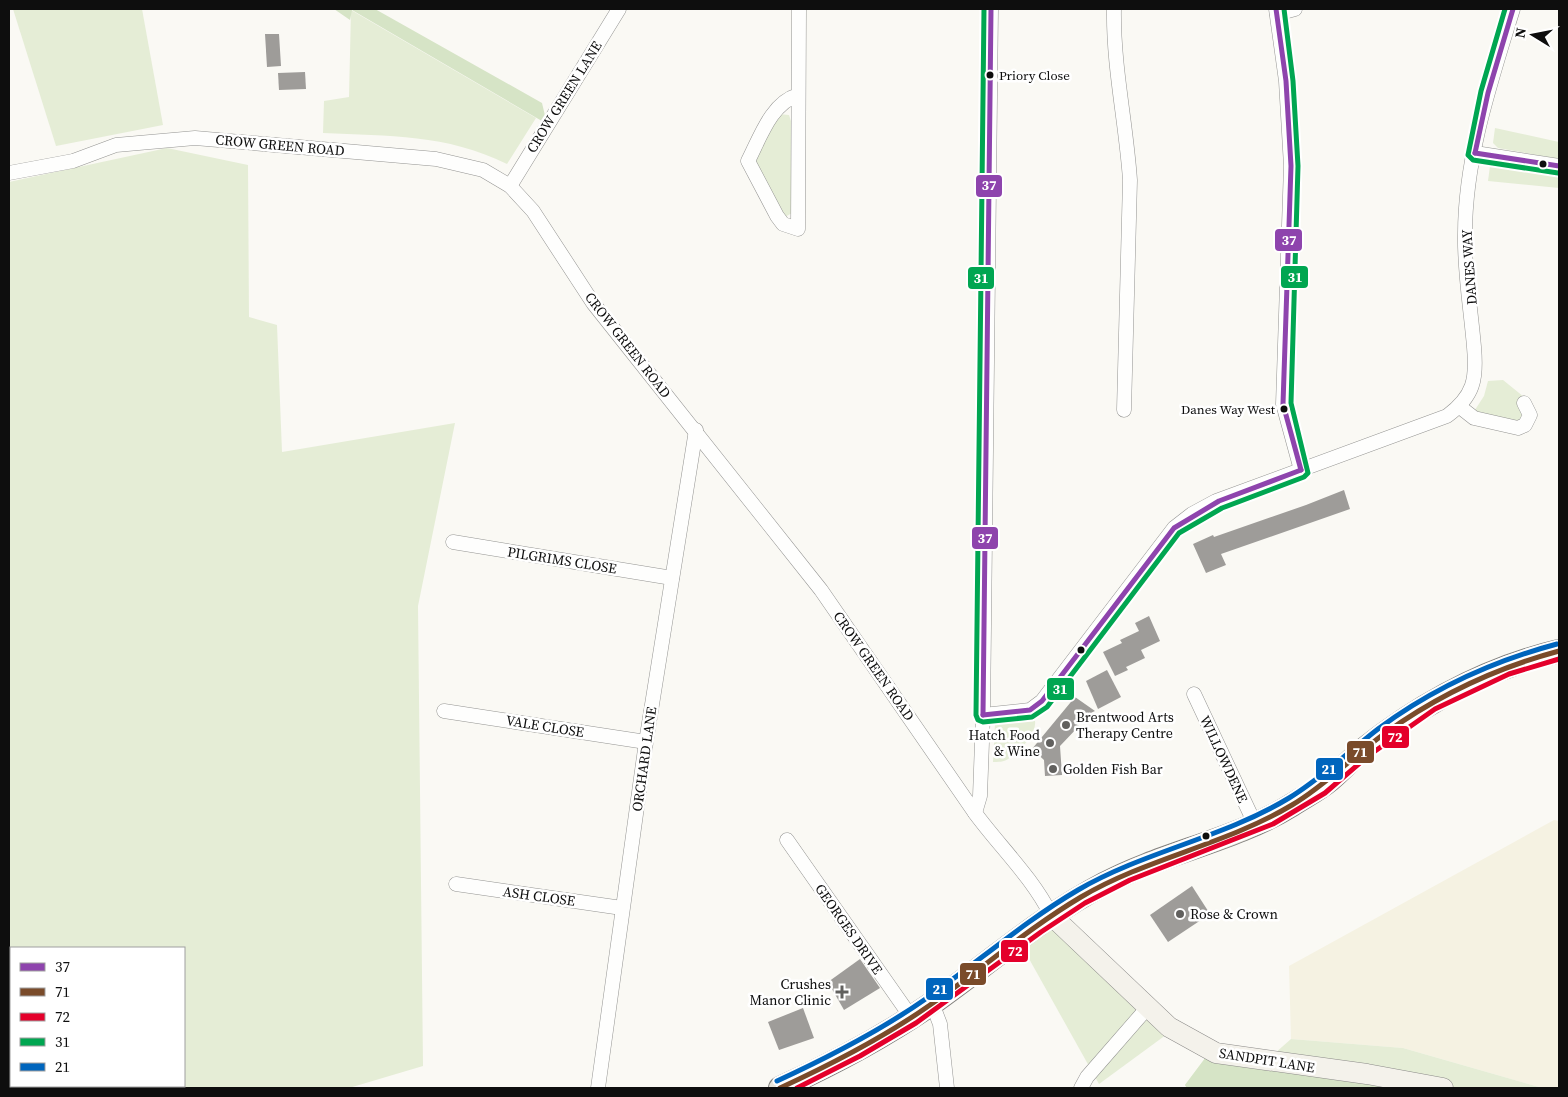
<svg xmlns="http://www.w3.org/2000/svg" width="1568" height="1097" font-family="'Source Serif 4',serif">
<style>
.farmland{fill:#f5f2e2}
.green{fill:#e5edd6;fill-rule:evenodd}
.forest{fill:#d6e4c6}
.building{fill:#9e9c99}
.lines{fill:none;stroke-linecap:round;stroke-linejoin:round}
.street-casing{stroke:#949492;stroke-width:15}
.secondary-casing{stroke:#8b8a88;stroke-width:21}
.primary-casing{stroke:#82817f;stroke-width:24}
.street{stroke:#fefefd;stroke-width:14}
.secondary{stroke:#f4f2eb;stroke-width:20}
.primary{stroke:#eae6dc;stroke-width:22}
.bus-1-casing{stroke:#fff;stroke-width:9}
.bus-2-casing{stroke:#fff;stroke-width:9}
.bus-3-casing{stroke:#fff;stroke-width:9}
.bus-4-casing{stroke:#fff;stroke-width:9}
.bus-5-casing{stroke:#fff;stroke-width:9}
.bus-1{stroke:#8e44ad;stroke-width:5}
.bus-2{stroke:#7a4b2a;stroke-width:5}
.bus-3{stroke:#e4002b;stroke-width:5}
.bus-4{stroke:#00a651;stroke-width:5}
.bus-5{stroke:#0065bd;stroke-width:5}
.bus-dot{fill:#0e0e0e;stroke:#fff;stroke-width:2}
.poi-dot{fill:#61605e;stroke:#fff;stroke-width:2}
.labels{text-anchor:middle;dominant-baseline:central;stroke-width:5;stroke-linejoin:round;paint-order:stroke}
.bus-label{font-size:13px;fill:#0e0e0e;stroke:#fff;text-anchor:start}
.street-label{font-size:14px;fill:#0e0e0e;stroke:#fff}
.poi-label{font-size:14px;fill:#0e0e0e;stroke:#fff;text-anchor:start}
.line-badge{stroke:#fff;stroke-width:2}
.badge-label{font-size:14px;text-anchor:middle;font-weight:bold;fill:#fff}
</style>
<rect width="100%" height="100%" fill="#faf9f4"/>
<path class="farmland" d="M1554,820L1559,821V1088L1539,1087L1403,1048L1291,1039L1289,966Z"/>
<g class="green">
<path d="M13,9H142L163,125L56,146Z"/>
<path d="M351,10L536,118L507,164C446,134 389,136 323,133L324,101L349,97Z"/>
<path d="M778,114L789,115L791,121L792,210V213L785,217L752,161Z"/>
<path d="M1495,128L1559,142V159L1498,148L1493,143Z"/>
<path d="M167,148L248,165L249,317L277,325L282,452L455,423L418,606L423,1066L349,1088H9V182ZM11,948H184V1086H11Z"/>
<path d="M1497,164L1559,174V188L1488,181L1490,166Z"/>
<path d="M1503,380L1524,397L1526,413L1520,422L1473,413L1484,396L1488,381Z"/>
<path d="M1029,715L1035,721C1037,734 1018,753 1008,759C1004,762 998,762 993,762L995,724L1004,718Z"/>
<path d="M1051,915L1174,1029L1099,1084L1018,939Z"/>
<path d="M1291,1039L1403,1048L1539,1087L1554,1088H1187L1185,1085L1209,1053L1267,1060Z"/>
</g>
<g class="forest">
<path d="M334,9H375L542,103L547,124L352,10L350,20Z"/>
<path d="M1209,1053L1435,1088H1187L1185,1085Z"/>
</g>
<g class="building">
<path d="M265,34H279L281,66L267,67Z"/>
<path d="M305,72L306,89L279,90L278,73Z"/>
<path d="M1344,490L1350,509L1221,554L1226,565L1206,573L1193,544L1213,535L1214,537L1306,505Z"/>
<path d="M1149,616L1160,641L1141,650L1145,658L1126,667L1128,670L1115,676L1103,652L1122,643L1120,640L1139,631L1135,623Z"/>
<path d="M1107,670L1121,697L1098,709L1086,681Z"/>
<path d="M1075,697L1095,711L1073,721L1079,726L1060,746L1062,775L1045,776L1044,760L1032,749Z"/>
<path d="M1192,886L1210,914L1168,942L1150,915Z"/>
<path d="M860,959L880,988L844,1010L828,982Z"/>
<path d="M803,1008L814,1038L779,1050L768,1022Z"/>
</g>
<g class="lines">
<g class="street-casing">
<g id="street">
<path d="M1114,9C1113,66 1126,122 1130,180L1124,410"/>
<path d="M1276,9L1286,81L1291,166L1283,404L1301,470"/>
<path d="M1277,14L1295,9"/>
<path d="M798,95C771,103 760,138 748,161L777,216L783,224L798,229L799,9"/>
<path d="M1475,153L1559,166"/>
<path d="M9,173L73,161L116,145L195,138L436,159L483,170L510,186L533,211L593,303L821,590L975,813C1000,847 1032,877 1051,915"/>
<path d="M510,186L619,9"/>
<path d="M1460,407L1474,418L1518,428L1525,425L1530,415L1524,403"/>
<path d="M453,542L672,578"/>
<path d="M1194,694L1255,824"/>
<path d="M444,711L646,742"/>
<path d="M983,715L1030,710L1042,701L1174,528L1192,514L1216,501L1447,416C1474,396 1477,379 1474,347C1471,310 1464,271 1465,234C1465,157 1491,81 1513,9"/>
<path d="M975,813L980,796L983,715L991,9"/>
<path d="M787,840L911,1017"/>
<path d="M456,884L622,908"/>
<path d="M932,1003L940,1024L947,1088"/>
<path d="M598,1088L646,742L696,430"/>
<path d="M1081,1088L1087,1077L1148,1007"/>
</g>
</g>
<g class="secondary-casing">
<path id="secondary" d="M1051,915L1169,1027L1216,1053L1367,1074L1443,1088"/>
</g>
<g class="primary-casing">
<path id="primary" d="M780,1088C833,1064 882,1038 930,1005C988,964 1041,917 1104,884C1164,852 1234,841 1292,805C1304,797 1318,790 1330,780C1341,771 1351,759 1363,750C1421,704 1487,668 1559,651"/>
</g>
<use href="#street" class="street"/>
<use href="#secondary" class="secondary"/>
<use href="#primary" class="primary"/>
<g class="bus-1-casing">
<g id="bus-1">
<path d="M1276,9L1286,81L1291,166L1283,404L1301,470"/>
<path d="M1475,153L1488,93L1513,9"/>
<path d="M1475,153L1559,166"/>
<path d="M983,715L991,9"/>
<path d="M983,715L1030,710L1042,701L1174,528L1219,501L1301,470"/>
</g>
</g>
<g class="bus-2-casing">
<path id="bus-2" d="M780,1088C832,1064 883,1038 930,1005C981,970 1027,929 1081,897C1147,858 1225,845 1292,805C1326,785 1352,757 1384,734C1438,695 1496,668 1559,651"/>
</g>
<g class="bus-3-casing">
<path id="bus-3" d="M797,1088L860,1056L916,1023L1041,932L1085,903L1130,880L1273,824L1325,793L1368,756L1435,709L1509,674L1559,659"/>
</g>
<g class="bus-4-casing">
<g id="bus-4">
<path d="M984,9L976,715L978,720L983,722L1032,717L1047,707L1179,533L1222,508L1304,477L1308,473L1291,403L1298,166L1293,81L1284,9"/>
<path d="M1505,9L1481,91L1468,155L1473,160L1558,173"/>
</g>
</g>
<g class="bus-5-casing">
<path id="bus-5" d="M777,1081C829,1057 880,1031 927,998C978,962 1025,921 1078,890C1145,851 1223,838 1289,798C1322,778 1348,752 1378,729C1432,689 1493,661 1557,644"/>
</g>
<use href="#bus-1" class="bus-1"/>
<use href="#bus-2" class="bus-2"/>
<use href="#bus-3" class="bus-3"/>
<use href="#bus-4" class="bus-4"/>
<use href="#bus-5" class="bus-5"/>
</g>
<g class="bus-dot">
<circle cx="990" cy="75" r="4.5"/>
<circle cx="1543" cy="164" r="4.5"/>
<circle cx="1284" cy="409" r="4.5"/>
<circle cx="1081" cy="650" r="4.5"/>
<circle cx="1206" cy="836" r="4.5"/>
</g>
<g class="poi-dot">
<circle cx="1066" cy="725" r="5"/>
<circle cx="1050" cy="743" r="5"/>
<circle cx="1053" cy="769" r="5"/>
<circle cx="1180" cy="914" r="5"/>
<path d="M839.5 984.5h5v5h5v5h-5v5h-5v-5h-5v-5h5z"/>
</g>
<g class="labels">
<g class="bus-label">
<text x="999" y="75">Priory Close</text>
<text x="1275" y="409" text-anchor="end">Danes Way West</text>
</g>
<g class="street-label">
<text transform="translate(564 97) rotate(-58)">CROW GREEN LANE</text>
<text transform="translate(280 145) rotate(5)">CROW GREEN ROAD</text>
<text transform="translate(1469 267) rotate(-94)">DANES WAY</text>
<text transform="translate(628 345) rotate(52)">CROW GREEN ROAD</text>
<text transform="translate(562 560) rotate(9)">PILGRIMS CLOSE</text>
<text transform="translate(874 666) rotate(55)">CROW GREEN ROAD</text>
<text transform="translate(545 726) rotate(9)">VALE CLOSE</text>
<text transform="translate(644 759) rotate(-82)">ORCHARD LANE</text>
<text transform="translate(1224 759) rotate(65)">WILLOWDENE</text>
<text transform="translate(539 896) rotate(8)">ASH CLOSE</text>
<text transform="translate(849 929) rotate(55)">GEORGES DRIVE</text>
<text transform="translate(1267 1060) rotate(9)">SANDPIT LANE</text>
</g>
<g class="poi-label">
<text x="1076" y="717">Brentwood Arts<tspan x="1076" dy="16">Therapy Centre</tspan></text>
<text x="1040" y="735" text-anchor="end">Hatch Food<tspan x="1040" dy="16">&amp; Wine</tspan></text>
<text x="1063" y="769">Golden Fish Bar</text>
<text x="1190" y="914">Rose &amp; Crown</text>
<text x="831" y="984" text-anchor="end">Crushes<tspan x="831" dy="16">Manor Clinic</tspan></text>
</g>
</g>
<g class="line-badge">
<rect x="975" y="174" width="28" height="24" rx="5" fill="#8e44ad"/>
<rect x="1274" y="228" width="29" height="24" rx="5" fill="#8e44ad"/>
<rect x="1280" y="265" width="29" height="24" rx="5" fill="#00a651"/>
<rect x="967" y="266" width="28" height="24" rx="5" fill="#00a651"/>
<rect x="971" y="526" width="28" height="24" rx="5" fill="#8e44ad"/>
<rect x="1046" y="677" width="29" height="24" rx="5" fill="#00a651"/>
<rect x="1381" y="725" width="29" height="24" rx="5" fill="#e4002b"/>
<rect x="1346" y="740" width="29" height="24" rx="5" fill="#7a4b2a"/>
<rect x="1315" y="757" width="29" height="24" rx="5" fill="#0065bd"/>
<rect x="1000" y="939" width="29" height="24" rx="5" fill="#e4002b"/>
<rect x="959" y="962" width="28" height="24" rx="5" fill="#7a4b2a"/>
<rect x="925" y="977" width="29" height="24" rx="5" fill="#0065bd"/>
</g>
<g class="badge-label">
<text x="989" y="190">37</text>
<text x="1289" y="245">37</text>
<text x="1295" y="282">31</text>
<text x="981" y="283">31</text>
<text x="985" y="543">37</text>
<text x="1060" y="694">31</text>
<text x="1395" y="742">72</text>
<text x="1360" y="757">71</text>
<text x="1329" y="774">21</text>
<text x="1015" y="956">72</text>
<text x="973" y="979">71</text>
<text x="940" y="994">21</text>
</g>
<rect width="1568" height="1097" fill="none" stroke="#0e0e0e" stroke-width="20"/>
<rect x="10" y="947" width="175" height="140" fill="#ffffff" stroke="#9f9f9f"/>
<rect x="20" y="963" width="25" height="8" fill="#8e44ad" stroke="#9f9f9f"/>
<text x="55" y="972" font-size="15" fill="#0e0e0e">37</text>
<rect x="20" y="988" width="25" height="8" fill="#7a4b2a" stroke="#9f9f9f"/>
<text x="55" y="997" font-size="15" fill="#0e0e0e">71</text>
<rect x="20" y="1013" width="25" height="8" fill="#e4002b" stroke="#9f9f9f"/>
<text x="55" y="1022" font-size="15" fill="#0e0e0e">72</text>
<rect x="20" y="1038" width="25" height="8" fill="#00a651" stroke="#9f9f9f"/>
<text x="55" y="1047" font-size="15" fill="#0e0e0e">31</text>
<rect x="20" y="1063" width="25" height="8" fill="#0065bd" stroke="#9f9f9f"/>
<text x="55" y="1072" font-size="15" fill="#0e0e0e">21</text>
<g transform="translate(1533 35) rotate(280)" stroke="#ffffff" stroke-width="4" paint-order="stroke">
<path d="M0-4L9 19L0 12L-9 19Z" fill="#0e0e0e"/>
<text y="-8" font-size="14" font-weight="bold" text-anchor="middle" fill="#0e0e0e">N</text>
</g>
</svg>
